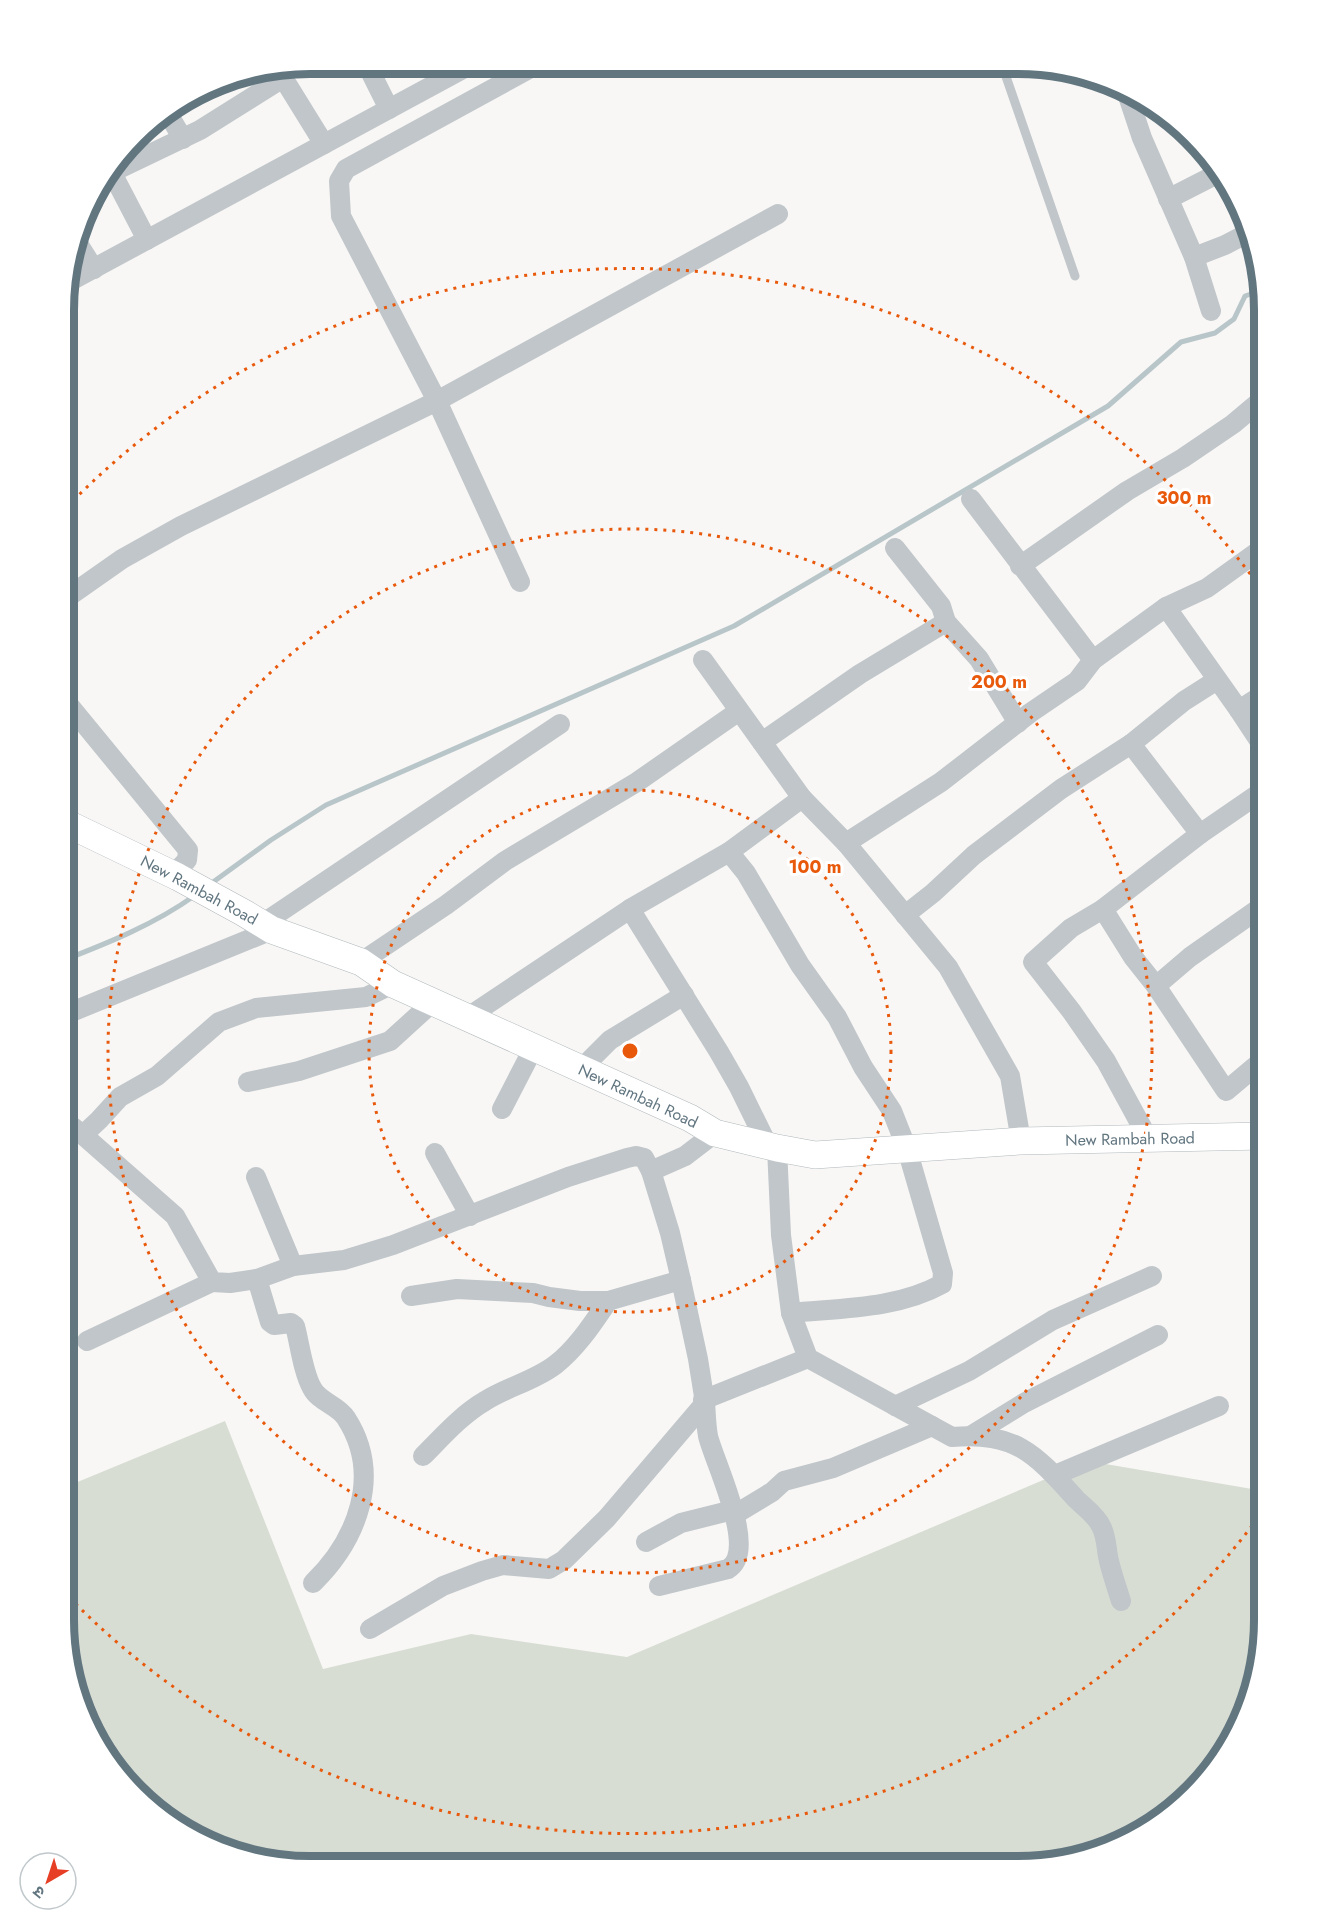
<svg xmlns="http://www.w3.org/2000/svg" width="1327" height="1929" font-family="Jost,'Noto Sans Devanagari',sans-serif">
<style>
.green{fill:#d8ddd4}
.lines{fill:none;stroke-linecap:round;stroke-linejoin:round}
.stream{stroke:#b8c6c9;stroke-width:5}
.secondary-casing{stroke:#b0b8bc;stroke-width:28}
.lane{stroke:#c0c6c9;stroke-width:9}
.street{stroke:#c0c6c9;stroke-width:20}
.secondary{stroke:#fff;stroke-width:27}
.ring{fill:none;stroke:#e8590c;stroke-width:3;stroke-dasharray:3 6}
.labels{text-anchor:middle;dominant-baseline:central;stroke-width:6;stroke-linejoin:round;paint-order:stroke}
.street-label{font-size:16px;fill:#627680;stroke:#fff}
.rim{fill:none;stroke:#627680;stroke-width:8}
.centre{fill:#e8590c;stroke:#fff;stroke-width:3}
.ring-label{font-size:18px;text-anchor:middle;font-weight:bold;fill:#e8590c;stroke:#fff;stroke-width:6;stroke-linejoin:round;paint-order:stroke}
</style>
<rect width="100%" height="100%" fill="#f8f7f5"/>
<path class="green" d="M225,1421L323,1669L471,1634L627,1657L1088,1461L1264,1491L1263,1636L1251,1699L1222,1757L1180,1805L1126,1841L1018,1866L278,1864L215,1847L160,1815L88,1728L63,1619V1488Z"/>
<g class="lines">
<g class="stream">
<path d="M209,885L271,840L326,805L734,626L1108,406L1181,342L1215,333L1234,319L1245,296L1260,291"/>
<path d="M64,960C108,943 155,924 194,896"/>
</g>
<g class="secondary-casing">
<path id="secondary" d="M64,822L178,877L244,913L272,930L361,962L393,984L690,1118L715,1133L777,1148L815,1155L1021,1141L1264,1136"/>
</g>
<path class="lane" d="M1002,65L1075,276"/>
<g class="street">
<path d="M366,63L389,109"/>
<path d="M277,68L324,144"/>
<path d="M1126,90L1142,138L1194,257L1211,311"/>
<path d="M167,112L183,139"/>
<path d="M110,169L147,240"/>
<path d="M104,176L200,130L283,78"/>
<path d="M1168,199L1217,174"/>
<path d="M77,242L94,269"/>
<path d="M1194,257L1225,245L1246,234"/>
<path d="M65,284L474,63"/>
<path d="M971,499L1093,660"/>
<path d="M895,548L941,606L946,622L979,659L1018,723"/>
<path d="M1020,566L1127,491L1183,458L1233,424L1264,398"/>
<path d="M520,582L437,401L778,214"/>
<path d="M65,599L122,559L181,526L437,401L341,216L339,181L346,169L538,64"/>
<path d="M1166,607L1207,588L1264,547"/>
<path d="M703,660L802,798"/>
<path d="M64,699L188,850L187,860L173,875"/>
<path d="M1239,710L1264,748"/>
<path d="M762,742L860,674L946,622"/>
<path d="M1131,744L1200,834"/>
<path d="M846,843L941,782L1030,713L1077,681L1093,660L1166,607L1239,710L1264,694"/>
<path d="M729,852L746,873L800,965L837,1017L863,1067L892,1111L907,1149L943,1273L942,1284C897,1309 841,1308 791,1313"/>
<path d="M630,909L719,1052L739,1087L768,1146"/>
<path d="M1103,909L1133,957L1156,986L1226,1091L1264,1059"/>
<path d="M905,915L933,893L974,855L1061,789L1131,744L1184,701L1217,680"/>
<path d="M262,924L560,724"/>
<path d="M361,962L446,905L505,861L637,782L739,711"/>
<path d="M1156,986L1190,957L1264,905"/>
<path d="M64,1015L272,930"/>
<path d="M468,1017L630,909L729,852L802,798L846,843L948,967L1010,1076L1021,1141"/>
<path d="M581,1069L610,1040L684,995"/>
<path d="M248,1082L299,1071L390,1041L434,1001"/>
<path d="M502,1109L534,1047"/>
<path d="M64,1120L83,1135L175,1216L212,1282L230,1283L257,1279L293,1266L344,1260L393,1245L568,1177L627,1158L636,1156L644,1158L651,1171"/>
<path d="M83,1135L99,1120L120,1097L157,1076L219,1022L256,1008L366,997L393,984"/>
<path d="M1149,1140L1106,1061L1072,1012L1033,962L1071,928L1103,909L1200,834L1264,790"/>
<path d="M777,1148L781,1235L791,1313L808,1358L952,1437C1017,1432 1035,1454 1076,1499C1084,1507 1096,1515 1101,1526C1107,1537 1106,1549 1109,1561C1112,1574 1117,1588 1121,1601"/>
<path d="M435,1153L470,1216"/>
<path d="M256,1177L293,1266"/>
<path d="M257,1279L270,1322L274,1325L291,1323L295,1326C300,1345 303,1372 312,1388C319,1402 338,1405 346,1418C383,1475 357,1540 313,1583"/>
<path d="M411,1296L457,1289L533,1293L549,1297L580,1301H608L681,1280"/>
<path d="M87,1341L212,1282"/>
<path d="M703,1400L808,1358"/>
<path d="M895,1406L969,1371L1053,1320L1152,1276"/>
<path d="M972,1435L1024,1403L1158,1335"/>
<path d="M423,1456C442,1437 461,1415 485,1401C507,1387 534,1381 555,1365C577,1348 593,1323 608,1301"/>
<path d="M1055,1475L1219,1406"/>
<path d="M734,1515L772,1492L784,1481L833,1468L932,1426"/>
<path d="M646,1542L681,1523L733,1510"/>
<path d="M659,1586L728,1569C759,1551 714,1462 708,1436C706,1425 706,1414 705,1403"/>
<path d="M370,1629L443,1586L482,1571L503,1565L549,1569L564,1560L607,1518L705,1403L698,1359L681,1280L670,1233L651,1171L685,1156L715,1133"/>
</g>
<use href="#secondary" class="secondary"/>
</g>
<g class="ring">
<circle cx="630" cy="1051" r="261"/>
<circle cx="630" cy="1051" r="522"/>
<path d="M1263 1511A783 783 0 0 1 67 1595M67 507A783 783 0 0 1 1263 591"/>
</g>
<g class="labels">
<g class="street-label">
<text transform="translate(199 890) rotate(28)">New Rambah Road</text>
<text transform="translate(638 1096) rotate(25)">New Rambah Road</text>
<text transform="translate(1130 1139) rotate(-1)">New Rambah Road</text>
</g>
</g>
<path d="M0 0H1327V1929H0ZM310 74H1018A236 236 0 0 1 1254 310V1620A236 236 0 0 1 1018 1856H310A236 236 0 0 1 74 1620V310A236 236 0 0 1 310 74Z" fill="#fff" fill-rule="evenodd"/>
<path class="rim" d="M310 74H1018A236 236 0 0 1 1254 310V1620A236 236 0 0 1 1018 1856H310A236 236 0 0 1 74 1620V310A236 236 0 0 1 310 74Z"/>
<circle cx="630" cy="1051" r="9" class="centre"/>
<g class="ring-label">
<text x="1184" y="504">300 m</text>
<text x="999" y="688">200 m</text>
<text x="815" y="873">100 m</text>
</g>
<g transform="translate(48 1881) rotate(219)"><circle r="28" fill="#ffffff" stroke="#c0c8cc" stroke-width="1.5"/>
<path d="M0-4.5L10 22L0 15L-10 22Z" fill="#e63f26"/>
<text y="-9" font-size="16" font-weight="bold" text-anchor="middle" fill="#627680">उ</text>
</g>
</svg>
